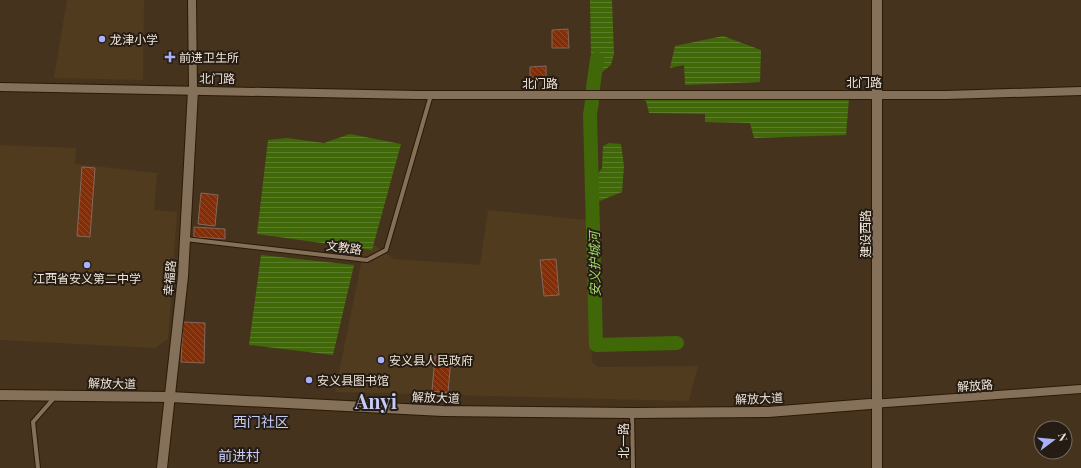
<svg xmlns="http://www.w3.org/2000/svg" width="1081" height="468" font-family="'Playfair Display','Noto Sans SC',serif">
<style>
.built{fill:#513b1f}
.water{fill:url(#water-rules)}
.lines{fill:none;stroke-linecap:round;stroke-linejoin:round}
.river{stroke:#406809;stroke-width:14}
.building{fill:url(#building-back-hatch);stroke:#85675c}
.service-casing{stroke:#2b1a05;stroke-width:6}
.minor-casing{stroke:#2b1a05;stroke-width:10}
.tertiary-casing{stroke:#2b1a05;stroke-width:12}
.service{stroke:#85715a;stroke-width:4}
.minor{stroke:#85715a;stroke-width:8}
.tertiary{stroke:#85715a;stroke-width:10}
.poi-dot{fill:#a9b0fc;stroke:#251c13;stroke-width:1.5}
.labels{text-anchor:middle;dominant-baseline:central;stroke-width:4;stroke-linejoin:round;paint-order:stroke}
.poi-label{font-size:12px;fill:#efe4d7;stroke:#251c13;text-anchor:start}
.street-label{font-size:12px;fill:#efe4d7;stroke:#251c13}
.water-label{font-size:13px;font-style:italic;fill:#a0da6a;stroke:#251c13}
.quarter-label{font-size:14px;fill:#c5cbf6;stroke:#251c13}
.town-label{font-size:20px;font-weight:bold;fill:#c5cbf6;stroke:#251c13}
</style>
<defs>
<pattern id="water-rules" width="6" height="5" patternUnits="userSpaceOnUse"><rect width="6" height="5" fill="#406809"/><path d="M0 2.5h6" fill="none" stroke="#5c7d2c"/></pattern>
<pattern id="building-back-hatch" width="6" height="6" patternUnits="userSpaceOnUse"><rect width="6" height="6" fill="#832e07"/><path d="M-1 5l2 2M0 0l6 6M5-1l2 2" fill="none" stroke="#954c2a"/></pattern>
</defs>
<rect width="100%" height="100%" fill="#45331d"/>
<g class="built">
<path d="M67,0H144L143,80L54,78Z"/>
<path d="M0,145L76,148L75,164L157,173L154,210L177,212L168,339L155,348L0,340Z"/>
<path d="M488,210L586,220L592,362L598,367L698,366L689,401L335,392L366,239L394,259L480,265Z"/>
</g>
<g class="water">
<path d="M590,0H612L614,54L611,65L587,84L591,57Z"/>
<path d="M723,36L761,50L760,82L685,85L684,65L670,68L675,46Z"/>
<path d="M639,99H849L846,135L754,138L750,123L705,122V114L649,113L646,101Z"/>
<path d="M350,134L401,144L372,250L257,234L268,140L287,138L324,143Z"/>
<path d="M609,143L621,144L624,166L622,192L597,202L596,183L598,174L602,168L603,146Z"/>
<path d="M261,255L354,265L333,355L249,345Z"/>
</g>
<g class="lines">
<g class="river">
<path d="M593,88L597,59"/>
<path d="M592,101L590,115L596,345L677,343"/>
</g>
</g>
<g class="building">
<path d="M568,29L569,48H552V30Z"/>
<path d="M546,66V80H530V67Z"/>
<path d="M82,167L95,168L90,237L77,236Z"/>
<path d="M201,193L218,195L215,226L198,224Z"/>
<path d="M194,227L225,229V239L194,237Z"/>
<path d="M556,259L559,295L544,296L540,260Z"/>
<path d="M183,322L205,323L204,363L181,362Z"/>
<path d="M435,356L451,358L448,393L432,391Z"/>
</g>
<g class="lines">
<g class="service-casing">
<g id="service">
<path d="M185,239L367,260L386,250L431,95"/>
<path d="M632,413L633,468"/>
<path d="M38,468L33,422L54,398"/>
</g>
</g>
<g class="minor-casing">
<g id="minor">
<path d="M192,0L193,90"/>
<path d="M0,87L417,95H946L1081,91"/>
<path d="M872,404L1081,389"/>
</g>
</g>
<g class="tertiary-casing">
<g id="tertiary">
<path d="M877,0V468"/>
<path d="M0,395L170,397L443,411L632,413L768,412L870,404"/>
<path d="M162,468L183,276L193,90"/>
</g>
</g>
<use href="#service" class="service"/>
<use href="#minor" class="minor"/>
<use href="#tertiary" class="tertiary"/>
</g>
<g class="poi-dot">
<circle cx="102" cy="39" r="4"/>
<path d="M168 51h4v4h4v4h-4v4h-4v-4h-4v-4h4z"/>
<circle cx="87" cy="265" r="4"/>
<circle cx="381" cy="360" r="4"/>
<circle cx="309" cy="380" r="4"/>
</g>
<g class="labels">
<g class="poi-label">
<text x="110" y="39">龙津小学</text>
<text x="179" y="57">前进卫生所</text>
<text x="87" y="278" text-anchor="middle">江西省安义第二中学</text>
<text x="389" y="360">安义县人民政府</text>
<text x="317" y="380">安义县图书馆</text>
</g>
<g class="street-label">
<text transform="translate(217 78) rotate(1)">北门路</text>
<text x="864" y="82">北门路</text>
<text x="540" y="83">北门路</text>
<text transform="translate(865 234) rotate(-90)">建设西路</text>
<text transform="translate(344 247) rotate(7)">文教路</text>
<text transform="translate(169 278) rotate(-85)">幸福路</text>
<text transform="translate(112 383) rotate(1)">解放大道</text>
<text transform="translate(975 385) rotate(-4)">解放路</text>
<text transform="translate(436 397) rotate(2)">解放大道</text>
<text transform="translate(759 398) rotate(-2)">解放大道</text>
<text transform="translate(623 441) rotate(-90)">北一路</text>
</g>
<g class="water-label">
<text transform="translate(594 264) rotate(-91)">安义护城河</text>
</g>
<g class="quarter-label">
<text x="261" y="421">西门社区</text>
<text x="239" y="455">前进村</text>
</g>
<g class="town-label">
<text x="376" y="400">Anyi</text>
</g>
</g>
<g transform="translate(1053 440) rotate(74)"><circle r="19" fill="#251c13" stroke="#766c61"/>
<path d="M0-3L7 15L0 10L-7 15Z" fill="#a9b0fc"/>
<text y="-6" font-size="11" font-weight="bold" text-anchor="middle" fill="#efe4d7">N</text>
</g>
</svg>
